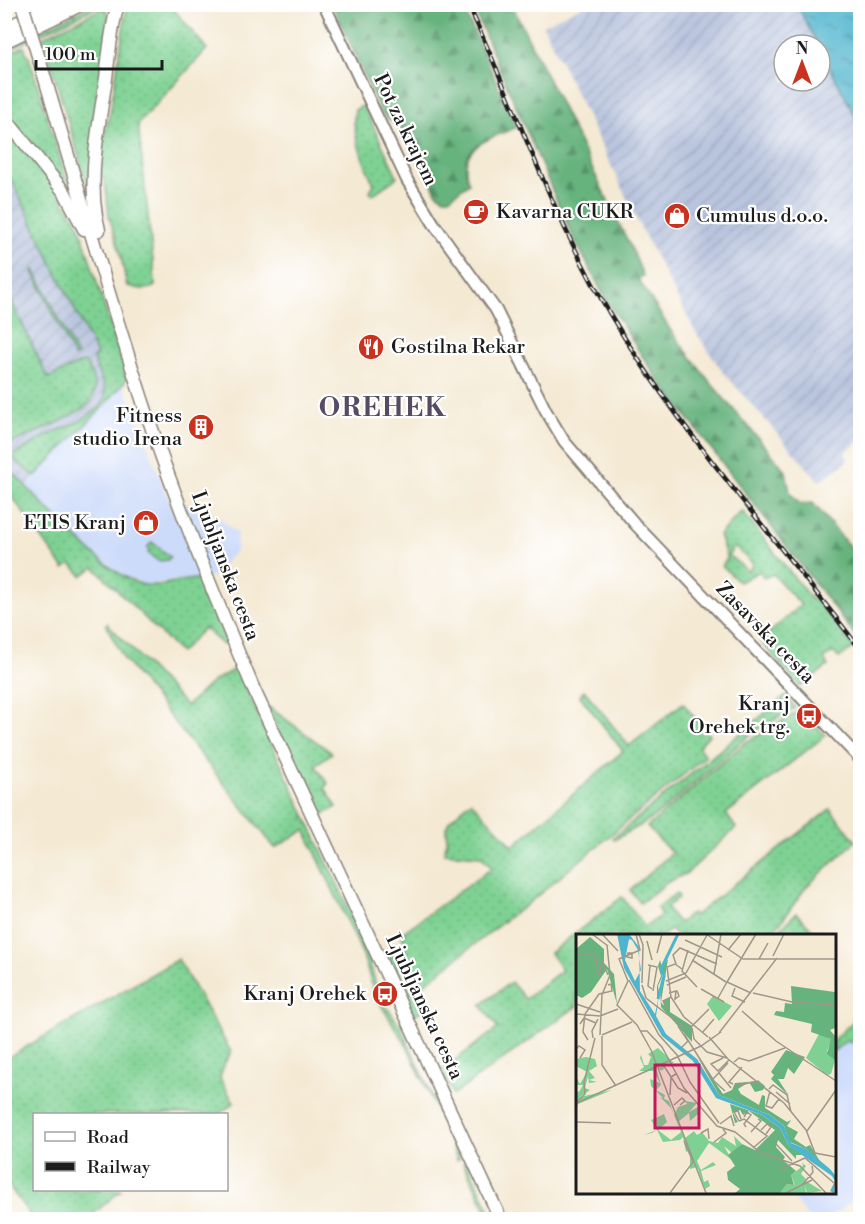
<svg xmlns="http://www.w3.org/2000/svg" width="865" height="1224" font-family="'Libre Bodoni',serif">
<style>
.built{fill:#cddbfa}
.industrial{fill:url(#industrial-furrows)}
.grass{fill:url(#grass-dots);stroke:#4d7658;stroke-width:1.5;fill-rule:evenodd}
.forest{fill:url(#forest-firs);stroke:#41684c;stroke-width:1.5}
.water{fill:url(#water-ripples);stroke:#366875;stroke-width:1.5}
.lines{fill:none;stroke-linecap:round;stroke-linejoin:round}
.minor-casing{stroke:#888278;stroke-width:14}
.major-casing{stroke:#888278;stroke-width:15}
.minor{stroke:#fff;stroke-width:10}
.major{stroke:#fff;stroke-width:12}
.rail-casing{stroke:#1c1c1c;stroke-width:4.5}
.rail{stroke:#fff;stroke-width:2;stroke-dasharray:7;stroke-linecap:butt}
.major-bridge-casing{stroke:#888278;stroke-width:15;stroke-linecap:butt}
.major-bridge{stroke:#fff;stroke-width:12}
.labels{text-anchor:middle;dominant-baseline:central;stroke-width:4.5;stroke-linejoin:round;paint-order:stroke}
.street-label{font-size:20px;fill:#1c1c1c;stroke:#fff}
.poi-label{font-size:20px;fill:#1c1c1c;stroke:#fff;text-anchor:end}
.district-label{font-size:26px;font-weight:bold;letter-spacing:1.5px;fill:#554b63;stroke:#fff}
.inset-river{fill:none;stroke:#4fb5ce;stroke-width:3}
.inset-road{fill:none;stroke:#9e978a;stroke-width:1.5}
.view{fill:#c2185b;fill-opacity:0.15;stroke:#c2185b;stroke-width:3}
.inset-edge{fill:none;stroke:#1c1c1c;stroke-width:3}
</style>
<defs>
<pattern id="industrial-furrows" width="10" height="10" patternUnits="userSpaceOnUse" patternTransform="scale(1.5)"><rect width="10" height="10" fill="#b9c5de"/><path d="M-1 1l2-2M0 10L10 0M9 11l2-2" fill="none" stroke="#9ea9be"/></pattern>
<pattern id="grass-dots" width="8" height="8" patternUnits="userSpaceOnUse" patternTransform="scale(1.5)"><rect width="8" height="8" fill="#7ed193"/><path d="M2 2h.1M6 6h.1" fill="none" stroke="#6cb37e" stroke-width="1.8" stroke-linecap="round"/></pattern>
<pattern id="forest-firs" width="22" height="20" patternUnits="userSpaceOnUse" patternTransform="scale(1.5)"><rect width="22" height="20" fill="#66b37d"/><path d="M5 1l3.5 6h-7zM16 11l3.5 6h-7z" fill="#539166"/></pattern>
<pattern id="water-ripples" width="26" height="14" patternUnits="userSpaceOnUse" patternTransform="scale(1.5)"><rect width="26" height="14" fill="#4fb5ce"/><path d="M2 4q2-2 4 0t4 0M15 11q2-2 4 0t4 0" fill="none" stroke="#4192a6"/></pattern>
</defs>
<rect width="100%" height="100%" fill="#fff"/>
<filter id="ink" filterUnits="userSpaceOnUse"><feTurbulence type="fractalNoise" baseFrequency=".0167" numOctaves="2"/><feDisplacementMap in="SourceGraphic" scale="12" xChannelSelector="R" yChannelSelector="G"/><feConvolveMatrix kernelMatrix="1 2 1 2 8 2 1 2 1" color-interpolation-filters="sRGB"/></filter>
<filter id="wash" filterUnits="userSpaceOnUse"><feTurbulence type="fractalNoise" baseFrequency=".008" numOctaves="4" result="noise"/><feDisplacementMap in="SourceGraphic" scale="24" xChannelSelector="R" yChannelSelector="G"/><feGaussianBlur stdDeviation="1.35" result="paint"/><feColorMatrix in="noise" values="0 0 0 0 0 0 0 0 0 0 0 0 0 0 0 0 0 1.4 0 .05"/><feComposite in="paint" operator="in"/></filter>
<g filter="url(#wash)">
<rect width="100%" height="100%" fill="#f4e9d3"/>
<g class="built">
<path d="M122,381L171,505L184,503L222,520L237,533L236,550L212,577L177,580L146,585L125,576L103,561L71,533L26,486L102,408Z"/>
<path d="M846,1041L860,1045V1195L827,1219L810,1220L789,1193L834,1192V1051Z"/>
</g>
<g class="industrial">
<path d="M767,4L797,5L818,45H784V81H820V49L860,125V441L845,452L848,461L819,481L723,372L695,331L645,236L543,25L584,5Z"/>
<path d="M4,136L122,381L102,408L26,486L16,476L5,471Z"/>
</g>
<g class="grass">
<path d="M92,5H101L5,51V47Z"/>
<path d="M127,5H170L207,49L138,124L154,270L155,286C147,292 137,288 127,286L120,252L109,216L105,182L103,178L96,179L101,138L104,137L110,113Z"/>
<path d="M105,7L108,14V28L89,192L43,37Z"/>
<path d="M24,46L28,57H29L71,194L5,111V55Z"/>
<path d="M363,105L397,176L395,179L372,195L370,191L374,184C365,167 350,128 355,110Z"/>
<path d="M4,122L35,157L79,224L127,379L102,408L35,476L14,460V455L46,436L78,422L100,407L105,398V389L93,359L97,355L13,183L5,171Z"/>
<path d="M35,270L77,356L74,357L33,271Z"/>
<path d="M7,283L11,289L7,292L48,378L83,362L86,363C91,374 99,387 92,399C85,414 22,438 5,446L4,284Z"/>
<path d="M4,471L16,476C45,505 106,577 145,585C158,588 182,578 200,579L226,642L223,645L204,628L180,653L94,567L82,576L71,564L64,569L5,487Z"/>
<path d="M742,511L811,599L817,602L854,647L839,658L833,652L824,659L828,666L800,687L760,641L801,605L773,574L764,578L760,571L739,582L722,566L727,559L719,535ZM735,547L753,564L748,571L728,555Z"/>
<path d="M152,542L170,557L168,560L158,561L148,553L149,550L147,548Z"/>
<path d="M107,623L186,706L212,682L236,668L366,945L371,958L370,962L378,994L401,1027L459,1155L460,1158L457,1160L448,1135L406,1044L375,996L363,955L305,830L275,848L124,659L106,625Z"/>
<path d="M584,690L629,746L683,703L709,735L698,747L706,756L524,907L513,914L423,985H417L408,964L402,933L492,868L481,856L444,853L447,840L446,829L449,821L471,801L513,846L623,751L580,696Z"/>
<path d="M787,695L795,708L753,732L663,810L643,824L614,840L613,838Z"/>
<path d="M269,707L332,753L315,765L328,783L325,788L337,807L322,815L304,776H299L268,708Z"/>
<path d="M799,711L805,718L826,735L726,814L736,828L687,873L668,882L640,903L630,890L672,853L647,827L746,742Z"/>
<path d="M830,809L856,841L806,887L781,922L768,936H677L671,929L663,936H577V1006L453,1095L442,1070L498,1028L481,1005L511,982L525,999L562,970L550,953L622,897L645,927L661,915L657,908L676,893L679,897L666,908L679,923L692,913L694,916Z"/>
<path d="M796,913L819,936H773Z"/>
<path d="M396,950L399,972L423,1008L421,1012L412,1014L385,960L388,954L390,957L395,954L394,951Z"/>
<path d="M178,959L231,1052L224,1064L220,1078L234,1103L219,1114H34V1190H121L88,1219H33L5,1181V1051L9,1057Z"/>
<path d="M860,1015V1045L846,1041L834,1051V1039Z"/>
<path d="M463,1162H467L494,1219H490Z"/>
</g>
<g class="forest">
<path d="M334,5H462L517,127C490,139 455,146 469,183L449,198H444L436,192L409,137L381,113L333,6Z"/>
<path d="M472,5H512L635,256L643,276L638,279L671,331L710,382L786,471L790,493L800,504L813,503L860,559V642L653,373L604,296L569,229Z"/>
</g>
<path class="water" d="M797,5H860V125L820,49V45H818Z"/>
</g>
<g filter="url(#ink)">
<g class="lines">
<g class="minor-casing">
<path id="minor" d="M324,4L407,180L434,224L496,310L546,411L564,441L635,524L860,759"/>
</g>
<g class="major-casing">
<g id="major">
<path d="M4,29L56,4"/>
<path d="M4,42L82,4"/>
<path d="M39,59C74,173 106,289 143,402C175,500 214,595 254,690L501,1220"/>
<path d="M4,117L65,193L84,229"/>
<path d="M99,230C86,181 99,128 106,78C109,54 111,28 118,4"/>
</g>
</g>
<use href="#minor" class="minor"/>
<use href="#major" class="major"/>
<g class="rail-casing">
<path id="rail" d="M468,4C516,108 552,216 610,314C681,434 777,539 860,649"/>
</g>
<use href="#rail" class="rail"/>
<g class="major-bridge-casing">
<path id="major-bridge" d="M22,4L39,59"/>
</g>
<use href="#major-bridge" class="major-bridge"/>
</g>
</g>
<defs>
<g id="cafe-disc" transform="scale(1.35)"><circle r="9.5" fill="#c8321e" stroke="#fff"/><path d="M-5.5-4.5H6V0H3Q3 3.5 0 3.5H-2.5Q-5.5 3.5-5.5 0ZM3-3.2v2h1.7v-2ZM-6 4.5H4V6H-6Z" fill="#fff"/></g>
<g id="shop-disc" transform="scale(1.35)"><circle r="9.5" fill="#c8321e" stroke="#fff"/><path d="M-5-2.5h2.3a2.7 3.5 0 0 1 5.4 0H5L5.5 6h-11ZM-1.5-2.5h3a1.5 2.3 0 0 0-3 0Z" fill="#fff"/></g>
<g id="restaurant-disc" transform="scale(1.35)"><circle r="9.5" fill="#c8321e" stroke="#fff"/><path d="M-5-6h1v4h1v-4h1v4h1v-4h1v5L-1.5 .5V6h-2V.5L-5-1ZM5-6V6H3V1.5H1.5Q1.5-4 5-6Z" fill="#fff"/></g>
<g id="building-disc" transform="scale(1.35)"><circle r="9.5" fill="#c8321e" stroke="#fff"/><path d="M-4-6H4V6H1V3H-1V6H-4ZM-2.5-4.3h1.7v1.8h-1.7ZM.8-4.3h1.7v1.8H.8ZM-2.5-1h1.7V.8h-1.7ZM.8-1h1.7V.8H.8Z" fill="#fff"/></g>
<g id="bus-disc" transform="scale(1.35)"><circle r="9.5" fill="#c8321e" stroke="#fff"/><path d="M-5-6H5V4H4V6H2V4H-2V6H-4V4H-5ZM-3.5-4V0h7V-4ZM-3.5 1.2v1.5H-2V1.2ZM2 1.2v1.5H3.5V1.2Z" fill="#fff"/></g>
</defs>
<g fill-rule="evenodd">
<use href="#cafe-disc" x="476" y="212"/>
<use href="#shop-disc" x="677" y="216"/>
<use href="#restaurant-disc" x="371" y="347"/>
<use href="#building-disc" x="201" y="427"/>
<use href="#shop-disc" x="146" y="523"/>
<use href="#bus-disc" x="809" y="716"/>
<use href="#bus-disc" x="385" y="994"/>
</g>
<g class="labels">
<g class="street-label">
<text transform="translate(405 130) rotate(64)">Pot za krajem</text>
<text transform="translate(225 566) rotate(69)">Ljubljanska cesta</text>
<text transform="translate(765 633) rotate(46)">Zasavska cesta</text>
<text transform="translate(424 1007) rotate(65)">Ljubljanska cesta</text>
</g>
<g class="poi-label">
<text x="496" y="212" text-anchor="start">Kavarna CUKR</text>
<text x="696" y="216" text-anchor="start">Cumulus d.o.o.</text>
<text x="391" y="347" text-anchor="start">Gostilna Rekar</text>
<text x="182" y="416">Fitness<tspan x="182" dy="23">studio Irena</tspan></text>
<text x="126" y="523">ETIS Kranj</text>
<text x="790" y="704">Kranj<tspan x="790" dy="23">Orehek trg.</tspan></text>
<text x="366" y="994">Kranj Orehek</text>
</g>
<g class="district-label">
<text x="383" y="408">OREHEK</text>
</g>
</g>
<g transform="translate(576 934)">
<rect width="260" height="260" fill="#f4e9d3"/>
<path d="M243,100L256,105L251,117L259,126L255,140L251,141L230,124ZM82,114L98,129L87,130L89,133L86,137L80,133L85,151L80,156L89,161L88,165L75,152L74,145L84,149L77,137H63L68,133L64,124L65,121L68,131H72L75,123L72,120ZM10,123L19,125L21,132L13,137L19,144L13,146L21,148L13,149L12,142L9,154L14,156L4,163L36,156L2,170L0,177V172L3,168L0,169V156L3,158L7,151H0V143L4,150L11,138L0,132V125ZM84,163L93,167L98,181L102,173L111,170L109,167L121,169L113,178L122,173V180L114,187L113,179L102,188L109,204L118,197L121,201L126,198L133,207L142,209L146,203L160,212L158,202L166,210L156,219L148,212L156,226L133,209L121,227L125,236L137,228L140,231L125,237L128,248L132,246L134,252L129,255L121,233L114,235V216L110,218L107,203L104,206L87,208L81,196L76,199L68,201L81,196L75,186L88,180L91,188L82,196L95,206L105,198L95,174ZM226,229L230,232L225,240L230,245L224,254L230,247L246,257L231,259L229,252L230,259H204L211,250L219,251L215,241L227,232Z" fill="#7ed193"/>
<path d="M14,3L28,15V29L38,40L41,70L31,35L15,58L6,64L0,61V15ZM92,25L85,68L88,72L87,67L94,64V78L116,92V108L85,73L84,53L89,42L85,33L86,43L82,52L83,58L81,66V52L85,42L82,32L84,26L86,33ZM215,52L259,58V94L254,96L259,102V126L251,120L255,105L235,98L236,90L198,81L200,77L208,78L209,69L216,70ZM210,116L229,123L218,140L212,134L208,145H202L213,162L195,145L198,141L195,138ZM121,122L147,160L156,156L159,149L183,147L189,152L187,156L179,158L173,148L162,155L165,160L183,171L186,161L189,162V174L211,188L215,186L211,192L222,198L218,205L230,213L234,211L245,229L230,215L214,208L208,192L194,181L143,161ZM154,170L186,181L204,194L213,212L230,221L242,233L228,221H220V225L202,206L200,213L209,223L207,226L220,237L215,241L218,251L211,250L204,259H159L164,255L152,246L151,238L159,232L152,221L166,210L179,216L199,196L173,177L167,181L164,176L157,179L162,188L159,189Z" fill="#66b37d"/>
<path d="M137,62L156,72L143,87L131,70Z" fill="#7ed193"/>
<path d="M41,0H53L63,13L64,57L79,80L83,62L80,82L90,100L121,125L143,161L194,181L208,192L215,209L230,215L254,235L259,241L258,259L254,257L259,247L256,242L213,212L204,194L186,181L140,164L117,127L86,102L48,34ZM53,5L56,6L62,16L65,36L59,47L49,26Z" fill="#4fb5ce" fill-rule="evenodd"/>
<path class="inset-river" d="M82,65L88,42L85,35L102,0"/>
<path class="inset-road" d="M16,0L32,12M26,0L42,17M60,0L64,16L43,25L52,47L41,71L61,91L75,116L130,259M63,0L67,11L66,49M130,0L167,25H260M109,6L146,23M71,7L76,26M112,16L106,37L121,53M152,16L165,0M56,19V24L51,23L52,19ZM81,19L86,0M0,20H19L23,42L26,27L32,41M197,22L208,0M183,25L192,9M116,26L150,48M100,30L97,21L104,14L141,30M72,31L81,33L77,57M74,32L72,52L76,55M106,35L99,30L91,33L95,63L108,83L132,103M138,40L145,0M53,46L83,101L101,121L114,148L143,189M90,47L110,39L131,1M151,48L180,0M151,48L175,59M66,51L70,64L109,94L115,93L133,75M91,51L110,43M159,54L156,62L169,68M125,55L148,68M93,59L100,57H101L103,62L99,65L100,57M177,59L216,68L260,71M142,64L151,48M0,70L24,78M92,75L87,67L95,63M166,77L200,107L260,147M0,80L24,82M24,82L42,75M4,90L8,84L20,89M102,92L112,107L105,114M116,94L118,105L131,118L151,124M64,97H71L86,113L108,154L141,192L159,198L185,219L224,232L250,259M126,99L138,85M143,99L201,24M108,100L138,147L149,157M24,101L26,61L34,41L31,11M26,101L56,88M26,102V131L40,152M133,103L152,125L208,169L230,196L239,219L260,223M17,104L16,97L22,85M12,106L7,98L9,80L23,60L36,57L35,50L32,51M0,115L3,112L9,116L4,124M147,124L135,130L142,137L153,126M158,128L163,124L173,127L209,114M88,132L102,154L111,159M143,139L155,154M137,145L152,129M157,150L153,148L166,133M158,152L183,147M193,155L197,151L211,161L215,178M194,157L190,172L196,174L203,165M200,158L214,170M94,161L95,143L100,140M1,168L9,160L8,148L19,104M1,169L125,112L145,98M98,171L106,164L109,167L104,171M168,183L171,178L175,181L168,190L170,193M163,187L168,185L191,202L177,214M163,187L158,178L162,177L165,185M0,188L35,189M144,190L155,182L158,192M185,196L191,190L195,193L190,200M231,197L260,156M175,198L185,187L182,185M125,199L132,195L133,205M138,208L150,199L147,195M200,210L216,227M205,235L229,224L258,249M226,251L237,238L236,232M94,259L117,228L108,207M210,259L236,246"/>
<path class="view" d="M79,131H123V194H79Z"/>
<rect width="260" height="260" class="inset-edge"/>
</g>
<rect width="865" height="1224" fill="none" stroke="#fff" stroke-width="24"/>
<rect x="33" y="1113" width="195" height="78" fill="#ffffff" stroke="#a4a4a4" stroke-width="1.5"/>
<rect x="45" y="1132" width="30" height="9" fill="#ffffff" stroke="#a4a4a4" stroke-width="1.5"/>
<text x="87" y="1143" font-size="18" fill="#1c1c1c">Road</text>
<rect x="45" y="1162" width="30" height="9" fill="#1c1c1c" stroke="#a4a4a4" stroke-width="1.5"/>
<text x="87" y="1173" font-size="18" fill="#1c1c1c">Railway</text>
<g transform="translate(802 63)"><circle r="28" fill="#ffffff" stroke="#a4a4a4" stroke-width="1.5"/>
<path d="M0-4.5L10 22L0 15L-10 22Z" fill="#c8321e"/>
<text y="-9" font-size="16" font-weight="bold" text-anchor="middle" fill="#1c1c1c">N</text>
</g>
<path d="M36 60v9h126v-9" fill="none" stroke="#1c1c1c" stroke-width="3"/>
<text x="45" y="60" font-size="18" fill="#1c1c1c" stroke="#ffffff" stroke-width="4.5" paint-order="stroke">100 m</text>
</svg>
